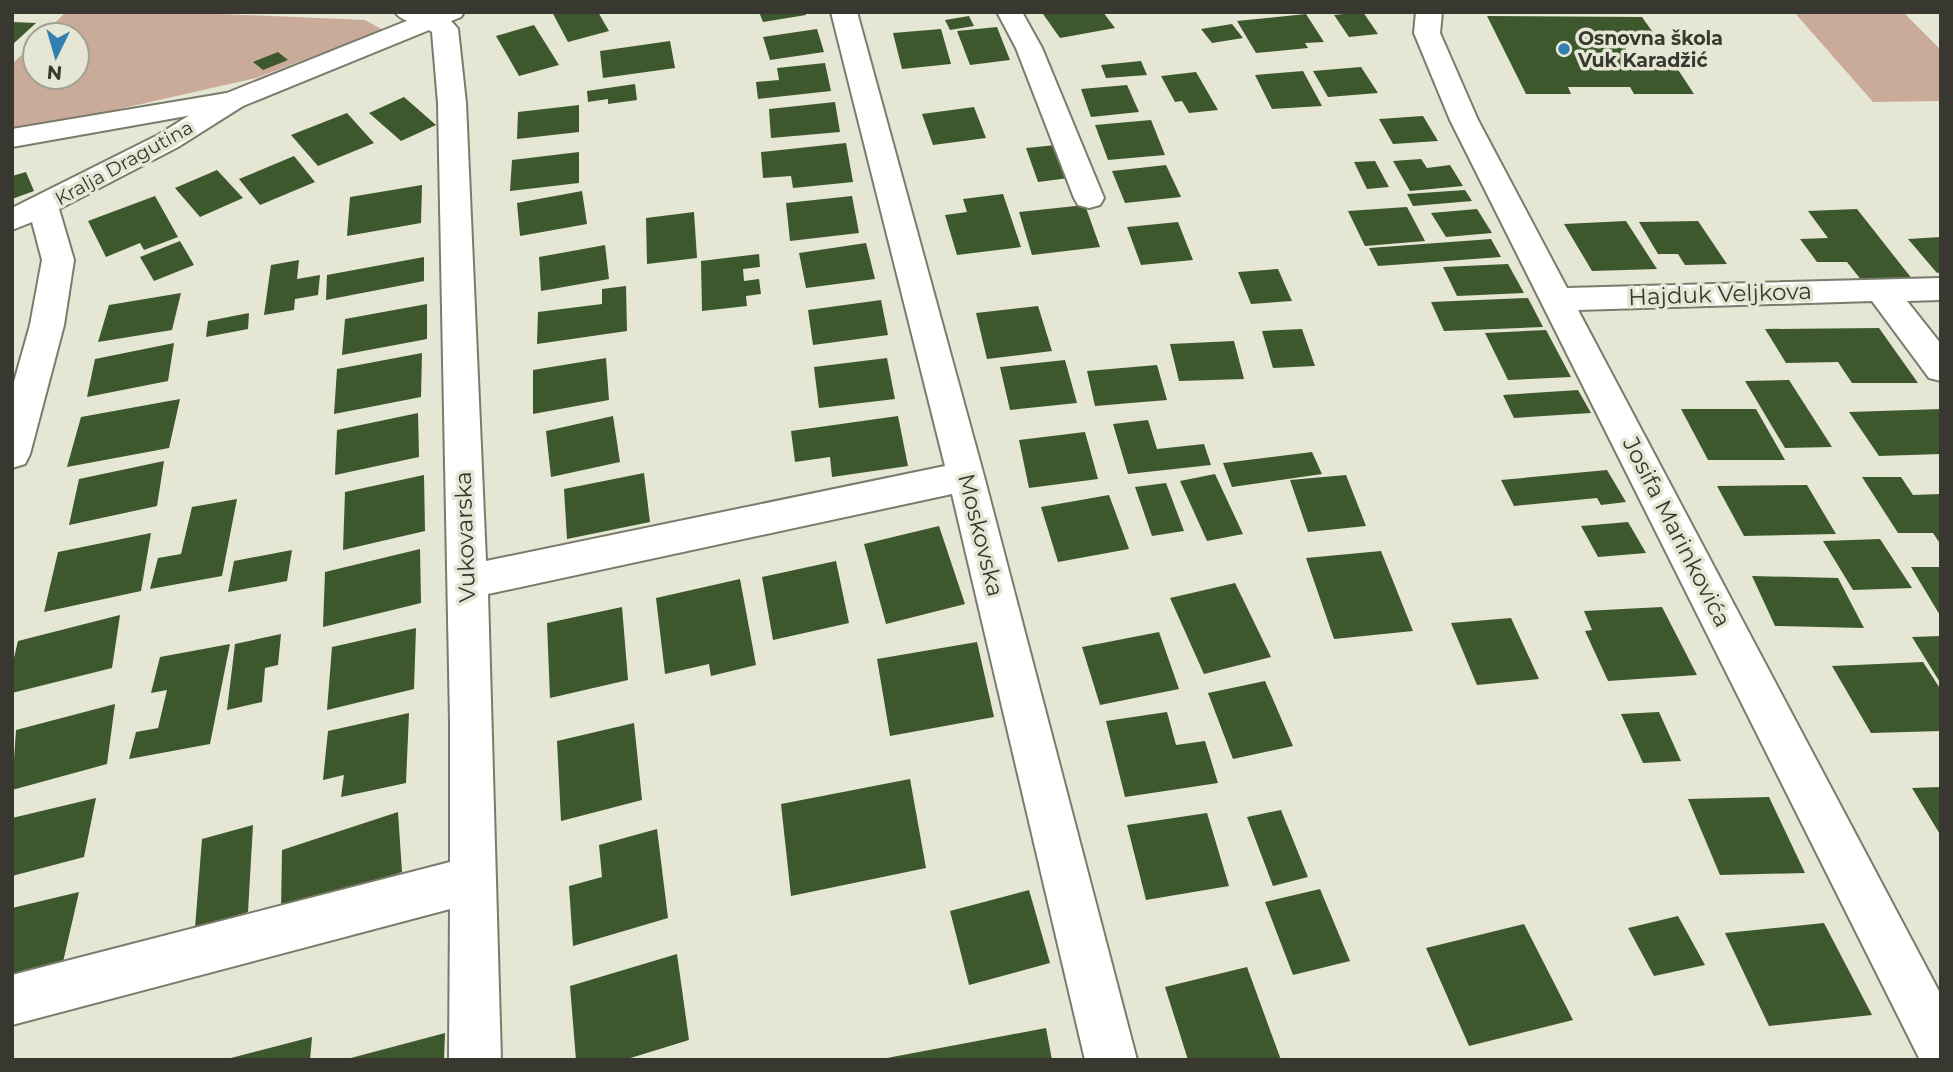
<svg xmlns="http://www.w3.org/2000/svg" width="1953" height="1072" font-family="Montserrat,sans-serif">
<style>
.green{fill:#caab99}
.building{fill:#3e582d}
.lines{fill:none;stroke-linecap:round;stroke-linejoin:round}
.street-casing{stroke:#7b7b6c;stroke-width:4}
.secondary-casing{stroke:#7b7b6c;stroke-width:4}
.street{fill:#fff;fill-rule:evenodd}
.secondary{fill:#fff;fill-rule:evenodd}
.poi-dot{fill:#327eb1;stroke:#e6e6d5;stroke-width:2.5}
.labels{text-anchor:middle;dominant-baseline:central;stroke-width:7;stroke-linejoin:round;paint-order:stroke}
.far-poi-label{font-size:19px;font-weight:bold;fill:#383831;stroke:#e6e6d5;text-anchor:start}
.far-street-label{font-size:19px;fill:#383831;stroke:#e6e6d5}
.street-label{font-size:23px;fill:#383831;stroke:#e6e6d5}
</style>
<rect width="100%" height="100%" fill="#e6e6d5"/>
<g class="green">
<path d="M66,12H175L365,20L383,30L256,78L84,117L12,129V64L35,42V77H77V35H42Z"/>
<path d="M1794,12H1903L1941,50V101L1873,102Z"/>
</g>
<g class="building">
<path d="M552,12H598L609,31L568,42Z"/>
<path d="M759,12H805L806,15L763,22Z"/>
<path d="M1103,12L1115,28L1060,38L1043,14Z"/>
<path d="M1363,12L1378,34L1349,37L1334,15Z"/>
<path d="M1306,14L1324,42L1305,43L1308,48L1256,53L1237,21Z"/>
<path d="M969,16L974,26L950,30L945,20Z"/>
<path d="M1487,16L1642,17L1659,41H1621L1630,56H1669L1694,94H1634L1630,87H1568L1571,94H1526Z"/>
<path d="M12,22L36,23L12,45Z"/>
<path d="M1232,24L1243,38L1212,43L1201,29Z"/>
<path d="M534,25L559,65L519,76L496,36Z"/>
<path d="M997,27L1010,60L970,65L957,31Z"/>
<path d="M817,29L824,52L770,60L763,37Z"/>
<path d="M941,29L951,64L902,69L893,33Z"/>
<path d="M670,41L675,68L603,78L600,51Z"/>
<path d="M278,52L288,60L263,70L253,62Z"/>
<path d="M1141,61L1147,75L1106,78L1101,65Z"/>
<path d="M825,63L831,91L758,99L756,82L779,80L777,68Z"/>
<path d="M1361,67L1378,93L1328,97L1313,71Z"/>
<path d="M1303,71L1322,106L1272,109L1255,75Z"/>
<path d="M1196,72L1218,110L1189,113L1182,101L1175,102L1161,76Z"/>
<path d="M635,84L637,100L608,104V99L588,102L587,91Z"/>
<path d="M1127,85L1139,112L1091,117L1081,89Z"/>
<path d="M404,97L436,125L401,141L369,113Z"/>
<path d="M835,102L840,132L771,138L769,109Z"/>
<path d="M579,105V132L517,139L518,112Z"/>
<path d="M974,107L986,138L933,145L922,114Z"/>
<path d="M347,113L374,143L318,166L291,135Z"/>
<path d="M1423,116L1438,141L1393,144L1379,119Z"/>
<path d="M1151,120L1165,155L1108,160L1095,125Z"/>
<path d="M846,143L853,182L793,188L791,176L763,178L761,152Z"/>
<path d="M1056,145L1069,178L1038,182L1026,148Z"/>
<path d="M579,152V183L510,191L512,160Z"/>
<path d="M294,156L315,182L260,205L239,179Z"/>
<path d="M1421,159L1427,168L1450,165L1463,186L1410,191L1393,161Z"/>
<path d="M1375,161L1389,187L1367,189L1354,162Z"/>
<path d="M1166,165L1181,197L1125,203L1112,171Z"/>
<path d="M217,170L243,198L200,217L175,188Z"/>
<path d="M26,172L34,191L12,199V176Z"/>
<path d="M422,185L421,223L347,236L350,197Z"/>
<path d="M1465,190L1472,201L1413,206L1407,194Z"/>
<path d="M582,191L587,224L520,236L517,203Z"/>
<path d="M1003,194L1021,247L957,255L945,215L967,212L963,199Z"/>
<path d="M155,196L178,237L144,250L140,243L106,257L88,221Z"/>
<path d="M852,196L859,233L790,241L786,203Z"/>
<path d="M1085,205L1100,247L1032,255L1019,212Z"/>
<path d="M1407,207L1425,241L1365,246L1348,211Z"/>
<path d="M1477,209L1492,233L1446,237L1431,213Z"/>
<path d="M1857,209L1913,280L1862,281L1847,262H1817L1800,239L1828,238L1808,211Z"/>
<path d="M694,212L697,258L647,264L646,218Z"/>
<path d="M1626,221L1657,269L1592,271L1564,224Z"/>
<path d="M1698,221L1727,264L1685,265L1678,254H1658L1639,222Z"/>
<path d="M1178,222L1193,260L1141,265L1127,227Z"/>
<path d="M1941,237V272L1937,273L1908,239Z"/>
<path d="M1491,239L1501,257L1378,266L1369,248Z"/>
<path d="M180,241L194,265L154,281L140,257Z"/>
<path d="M866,243L875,279L806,288L799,253Z"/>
<path d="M605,245L609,279L541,291L539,257Z"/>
<path d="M759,254L760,267L743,269L744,281L759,279L761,294L746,296L747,306L702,311L701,261Z"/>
<path d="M424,257V281L326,300L327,275Z"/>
<path d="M299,260L297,279L320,275L318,295L295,299L294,310L264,315L271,265Z"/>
<path d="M1508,264L1524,293L1457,296L1443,267Z"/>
<path d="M1278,269L1292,301L1251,304L1238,272Z"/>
<path d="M626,286L627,331L537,344L538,312L602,304V289Z"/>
<path d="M181,293L172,330L98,342L109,305Z"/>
<path d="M1528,298L1543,327L1444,331L1431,302Z"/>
<path d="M881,300L888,335L813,345L808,310Z"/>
<path d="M427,304V339L342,355L345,319Z"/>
<path d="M1038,306L1052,351L987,359L976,313Z"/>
<path d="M249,313L248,329L206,337L208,321Z"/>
<path d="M1879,328L1918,383H1852L1838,362L1786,363L1765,329Z"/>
<path d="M1302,329L1315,366L1273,368L1262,331Z"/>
<path d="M1546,330L1571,377L1508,380L1485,333Z"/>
<path d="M1234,341L1244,379L1179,381L1170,344Z"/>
<path d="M174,343L168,381L87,397L95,359Z"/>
<path d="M422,353L421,397L334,414L337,369Z"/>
<path d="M606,358L609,400L533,414V370Z"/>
<path d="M887,358L895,399L819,408L814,367Z"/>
<path d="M1065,360L1077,403L1010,410L1000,367Z"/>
<path d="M1157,365L1167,400L1095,406L1087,371Z"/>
<path d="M1789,380L1832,447L1785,448L1745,381Z"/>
<path d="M1578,390L1591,413L1514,418L1503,395Z"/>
<path d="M180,399L169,448L67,467L81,417Z"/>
<path d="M1681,409H1756L1785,460H1708Z"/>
<path d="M1941,409V454L1879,456L1849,412Z"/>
<path d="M418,413L419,457L335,475L337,430Z"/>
<path d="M613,416L620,462L551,477L546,431Z"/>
<path d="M898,416L908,466L832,477L830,457L795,462L791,431Z"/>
<path d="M1148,420L1157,449L1204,444L1211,465L1128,474L1113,424Z"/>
<path d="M1085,432L1098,479L1029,488L1019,440Z"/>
<path d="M1312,452L1322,474L1232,487L1223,463Z"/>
<path d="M164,461L157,506L69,525L79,479Z"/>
<path d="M1607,470L1626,502L1601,505L1597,498L1514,506L1501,480Z"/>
<path d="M644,473L650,522L567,539L564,489Z"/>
<path d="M1215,474L1243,534L1207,541L1180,481Z"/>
<path d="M424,475L425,531L343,550L345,492Z"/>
<path d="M1346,475L1366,526L1308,532L1290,480Z"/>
<path d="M1862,477H1901L1913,495L1941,494V545L1933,533H1898Z"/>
<path d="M1166,483L1184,531L1152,536L1135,487Z"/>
<path d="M1807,485L1836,534L1744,536L1717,486Z"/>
<path d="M1109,495L1129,549L1058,562L1041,507Z"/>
<path d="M237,499L222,576L150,589L158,558L181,554L192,507Z"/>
<path d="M1628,522L1646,553L1598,557L1581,526Z"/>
<path d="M939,526L965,604L886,624L864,544Z"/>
<path d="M151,533L141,591L44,612L58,552Z"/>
<path d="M1880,539L1912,588L1853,590L1823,541Z"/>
<path d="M420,549L421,603L323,627L325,572Z"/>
<path d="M292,550L287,581L228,592L234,561Z"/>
<path d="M1381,551L1413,631L1334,639L1306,558Z"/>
<path d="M836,561L849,623L773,640L762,577Z"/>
<path d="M1911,567H1941V617Z"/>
<path d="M1752,576L1838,578L1864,628L1775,626Z"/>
<path d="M740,579L756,665L711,676L709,664L665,674L656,598Z"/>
<path d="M1235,583L1271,657L1204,674L1170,598Z"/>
<path d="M622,607L628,680L550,698L547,623Z"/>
<path d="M1662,607L1697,675L1608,681L1585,631L1592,630L1584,611Z"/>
<path d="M120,615L112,668L12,693V666L18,641Z"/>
<path d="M1511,618L1539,679L1477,685L1451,623Z"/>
<path d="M416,628L414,689L327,710L332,647Z"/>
<path d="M1159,632L1179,689L1100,705L1082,647Z"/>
<path d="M281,634L278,665L265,668L262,702L227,710L235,644Z"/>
<path d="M1941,636V684L1912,637Z"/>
<path d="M977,642L994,717L890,736L877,659Z"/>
<path d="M230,644L210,744L129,759L136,732L158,728L167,690L151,693L160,657Z"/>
<path d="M1923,662L1941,690V731L1871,733L1832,666Z"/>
<path d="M1265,681L1293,746L1233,759L1208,693Z"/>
<path d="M115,704L107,764L12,790L16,730Z"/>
<path d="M1167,712L1176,745L1205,741L1218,783L1125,797L1106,721Z"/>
<path d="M1659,712L1681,761L1643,763L1621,714Z"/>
<path d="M409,713L406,783L341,797L344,775L323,780L328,731Z"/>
<path d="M634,723L642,800L561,821L557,741Z"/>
<path d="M910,779L926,868L791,896L781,804Z"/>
<path d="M1941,787V836L1912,788Z"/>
<path d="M1769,797L1805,873L1720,875L1688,799Z"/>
<path d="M96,798L84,857L12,876V818Z"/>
<path d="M1281,810L1308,877L1273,886L1247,817Z"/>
<path d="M398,812L402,872L281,912L282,850Z"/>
<path d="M1207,813L1229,886L1146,900L1127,825Z"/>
<path d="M253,825L248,912L195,928L202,839Z"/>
<path d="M657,829L668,918L573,946L569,886L602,877L599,845Z"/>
<path d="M1320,889L1350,961L1293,975L1265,902Z"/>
<path d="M1029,890L1050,963L969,985L950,911Z"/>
<path d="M79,892L63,962L12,975V908Z"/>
<path d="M1678,916L1705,965L1654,976L1628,928Z"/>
<path d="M1824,923L1872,1015L1769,1026L1725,933Z"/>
<path d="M1524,924L1573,1020L1469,1046L1426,948Z"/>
<path d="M677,954L689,1040L624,1060H576L570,986Z"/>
<path d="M1247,967L1281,1060H1188L1165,987Z"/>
<path d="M1046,1028L1052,1060H887V1058Z"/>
<path d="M445,1033L444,1060H347V1059Z"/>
<path d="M312,1037L310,1060H227V1059Z"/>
</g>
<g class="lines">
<g class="street-casing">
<g id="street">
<path d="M395,12C418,12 443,7 458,29L466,103L486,561L945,466L831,12H857L984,476L1137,1060H1085L952,494L488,594L501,1060H449L450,909L12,1025V975L450,862V721L438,103L432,32C421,23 402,23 395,12Z"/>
<path d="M997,12H1022L1042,48L1104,198L1100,205L1089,208L1078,205L1074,198L1016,48Z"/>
<path d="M1416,12H1442L1440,33L1478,120L1567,288L1941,278V300L1907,301L1941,344V381L1929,378L1872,301L1578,310L1941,995V1060H1920L1450,120L1414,33Z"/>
<path d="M233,92L243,94L247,100L243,106L178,147L59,209L74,260L64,325L30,454L25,464L12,468V389L30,325L42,260L32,222L12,230V208L158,135L223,94Z"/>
</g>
</g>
<g class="secondary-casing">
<path id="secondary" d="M429,12H464L461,17L243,106L12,147V129L227,93Z"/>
</g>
<use href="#street" class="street"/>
<use href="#secondary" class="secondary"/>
</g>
<circle class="poi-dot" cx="1564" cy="49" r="7"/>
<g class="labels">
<g class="far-poi-label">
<text x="1578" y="38">Osnovna škola<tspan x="1578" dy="22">Vuk Karadžić</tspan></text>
</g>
<g class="far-street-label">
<text transform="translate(124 163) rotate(-29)">Kralja Dragutina</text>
</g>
<g class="street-label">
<text transform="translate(1720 294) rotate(-2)">Hajduk Veljkova</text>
<text transform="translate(1677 532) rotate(63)">Josifa Marinkovića</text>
<text transform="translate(981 535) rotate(76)">Moskovska</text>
<text transform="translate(465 537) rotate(-92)">Vukovarska</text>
</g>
</g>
<rect width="1953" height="1072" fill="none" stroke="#383831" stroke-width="28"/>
<g transform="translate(56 56) rotate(185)"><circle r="33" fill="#e6e6d5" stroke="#a0a093" stroke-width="2"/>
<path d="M0-5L12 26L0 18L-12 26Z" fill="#327eb1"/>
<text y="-10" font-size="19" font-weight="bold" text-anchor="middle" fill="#383831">N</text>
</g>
</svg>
